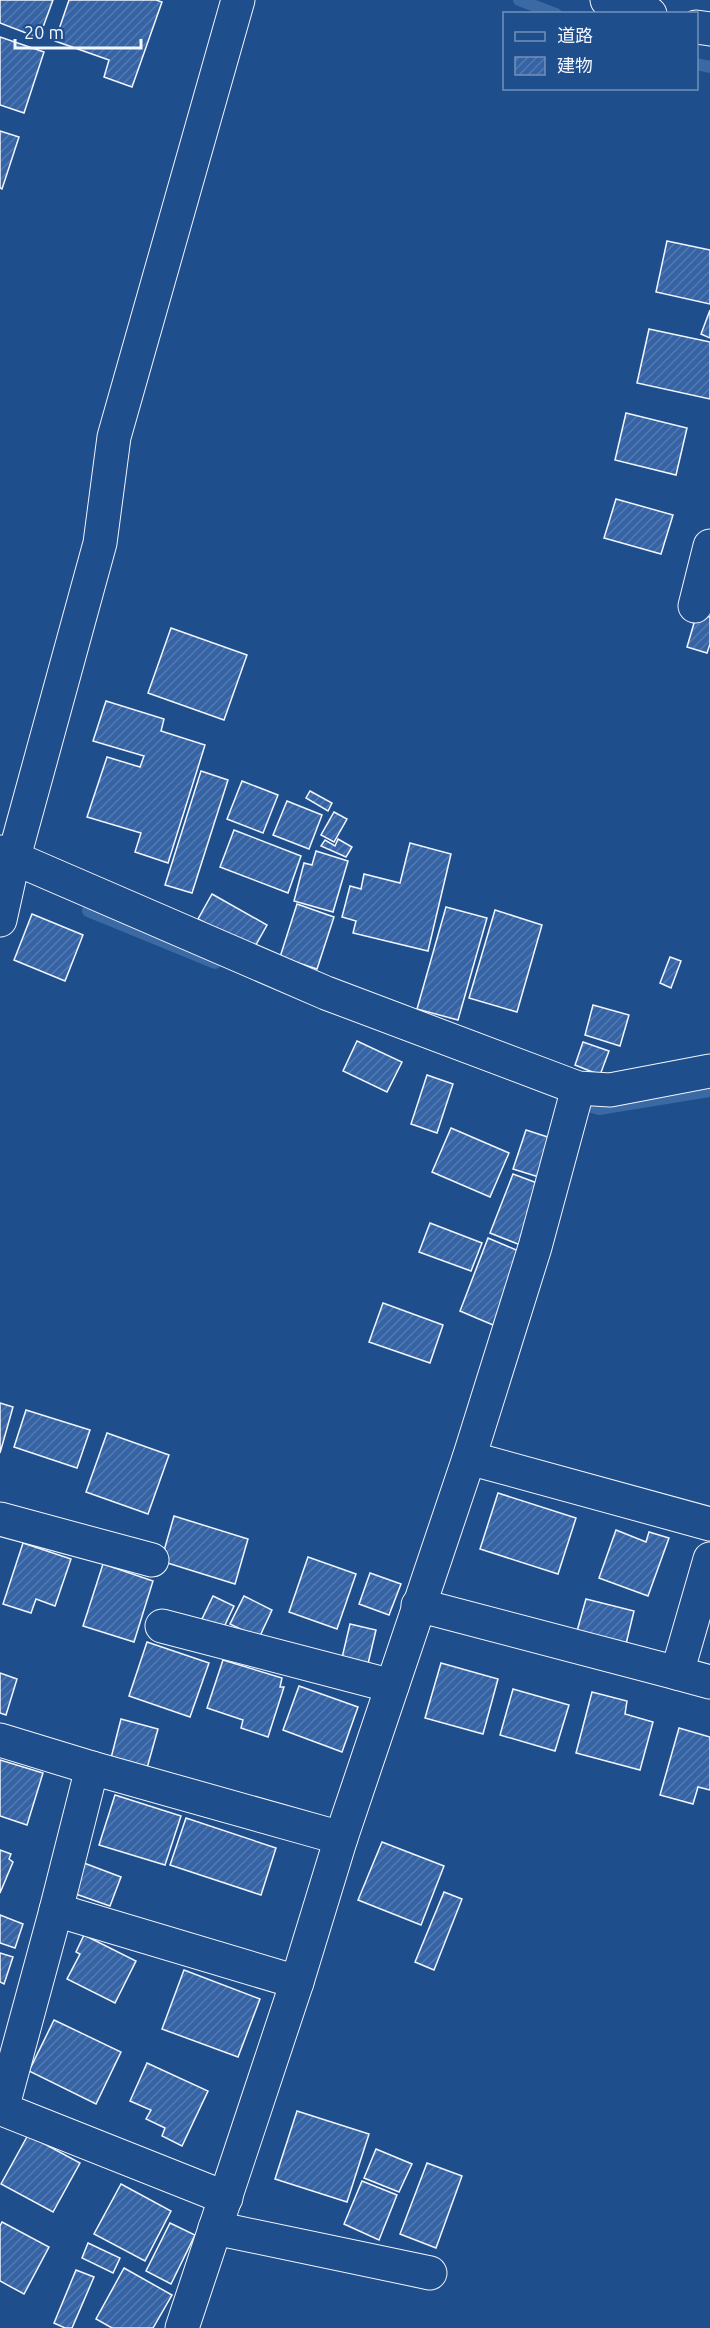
<svg xmlns="http://www.w3.org/2000/svg" width="710" height="2328" font-family="Ubuntu,'Noto Sans JP',sans-serif">
<style>
.lines{fill:none;stroke-linecap:round;stroke-linejoin:round}
.stream{stroke:#3b69a3;stroke-width:12}
.building{fill:url(#building-hatch);stroke:#f2f6ff;stroke-width:1.5}
.minor-casing{stroke:#f2f6ff;stroke-width:35}
.minor{stroke:#1f4e8c;stroke-width:33}
</style>
<defs>
<pattern id="building-hatch" width="6" height="6" patternUnits="userSpaceOnUse" patternTransform="scale(1.5)"><rect width="6" height="6" fill="#3563a3"/><path d="M-1 1l2-2M0 6l6-6M5 7l2-2" fill="none" stroke="#537ab1"/></pattern>
</defs>
<rect width="100%" height="100%" fill="#1f4e8c"/>
<g class="lines">
<g class="stream">
<path d="M519,0L556,14"/>
<path d="M696,64L710,67"/>
<path d="M88,911L215,963"/>
<path d="M576,1102L599,1109L710,1091"/>
</g>
</g>
<g class="building">
<path d="M0,0H53L39,38L0,23Z"/>
<path d="M69,0H156L162,2L132,87L104,77L109,60L55,41Z"/>
<path d="M0,37L44,52L24,113L0,105Z"/>
<path d="M0,131L19,137L2,189L0,188Z"/>
<path d="M667,241L710,250V304L656,292Z"/>
<path d="M710,310V338L701,334Z"/>
<path d="M649,329L710,342V399L637,383Z"/>
<path d="M626,413L687,428L676,475L615,460Z"/>
<path d="M616,499L673,515L661,554L604,538Z"/>
<path d="M697,613L710,617V644L707,653L687,647Z"/>
<path d="M171,628L247,655L224,720L148,693Z"/>
<path d="M106,701L164,719L161,731L205,745L168,863L135,852L141,833L87,817L107,757L140,767L144,756L93,741Z"/>
<path d="M201,771L228,780L192,893L165,885Z"/>
<path d="M242,781L278,795L263,833L227,819Z"/>
<path d="M310,791L332,803L328,811L306,798Z"/>
<path d="M287,801L322,815L309,849L273,835Z"/>
<path d="M334,812L347,819L334,842L321,835Z"/>
<path d="M234,830L301,856L288,893L220,867Z"/>
<path d="M338,839L352,847L346,857L321,846L325,840L335,846Z"/>
<path d="M410,843L451,854L428,951L353,933L356,921L342,917L350,886L361,889L364,874L400,883Z"/>
<path d="M316,851L348,861L333,912L294,901L304,863L312,865Z"/>
<path d="M212,894L267,925L253,950L198,919Z"/>
<path d="M297,904L334,917L317,969L280,957Z"/>
<path d="M446,907L487,918L458,1020L417,1009Z"/>
<path d="M495,910L542,925L517,1012L469,998Z"/>
<path d="M32,914L83,935L65,981L14,960Z"/>
<path d="M670,957L681,961L671,988L660,983Z"/>
<path d="M593,1005L629,1015L620,1046L585,1035Z"/>
<path d="M357,1041L402,1062L387,1092L343,1071Z"/>
<path d="M583,1042L609,1051L600,1075L575,1065Z"/>
<path d="M427,1075L453,1084L437,1133L411,1124Z"/>
<path d="M451,1128L509,1153L490,1197L432,1172Z"/>
<path d="M526,1130L554,1139L542,1178L513,1169Z"/>
<path d="M513,1174L545,1186L523,1246L490,1233Z"/>
<path d="M430,1223L482,1243L471,1271L419,1252Z"/>
<path d="M488,1238L521,1252L493,1325L460,1311Z"/>
<path d="M383,1303L443,1325L430,1363L369,1342Z"/>
<path d="M0,1403L13,1407L0,1453Z"/>
<path d="M26,1410L90,1430L77,1468L14,1447Z"/>
<path d="M107,1433L169,1455L148,1514L86,1492Z"/>
<path d="M498,1493L576,1518L558,1574L480,1549Z"/>
<path d="M174,1516L248,1539L235,1584L161,1561Z"/>
<path d="M616,1530L646,1542L649,1532L669,1538L648,1596L599,1578Z"/>
<path d="M23,1543L71,1559L55,1606L36,1599L31,1613L3,1604Z"/>
<path d="M308,1557L356,1574L337,1629L289,1612Z"/>
<path d="M103,1564L153,1581L134,1642L83,1626Z"/>
<path d="M370,1573L401,1584L389,1615L359,1604Z"/>
<path d="M213,1596L234,1606L223,1629L202,1619Z"/>
<path d="M244,1596L272,1610L259,1638L230,1624Z"/>
<path d="M586,1599L634,1611L626,1644L577,1631Z"/>
<path d="M350,1624L376,1630L367,1668L341,1662Z"/>
<path d="M147,1642L209,1663L190,1717L129,1696Z"/>
<path d="M223,1660L282,1678L280,1687H284L268,1737L241,1728L243,1720L207,1708Z"/>
<path d="M441,1663L498,1679L483,1734L425,1718Z"/>
<path d="M0,1673L17,1679L6,1715L0,1713Z"/>
<path d="M299,1686L358,1707L342,1752L283,1730Z"/>
<path d="M513,1689L569,1705L555,1751L500,1735Z"/>
<path d="M592,1692L627,1701L625,1714L653,1722L640,1770L576,1753Z"/>
<path d="M121,1719L158,1729L147,1768L111,1758Z"/>
<path d="M679,1728L710,1737V1790L698,1787L693,1804L660,1795Z"/>
<path d="M0,1760L43,1773L27,1825L0,1816Z"/>
<path d="M115,1795L181,1816L165,1865L99,1845Z"/>
<path d="M186,1818L276,1848L261,1895L170,1865Z"/>
<path d="M382,1842L444,1866L421,1925L358,1900Z"/>
<path d="M0,1850L11,1854L9,1859L13,1862L0,1893Z"/>
<path d="M84,1863L121,1877L110,1906L73,1893Z"/>
<path d="M444,1892L462,1899L434,1970L415,1962Z"/>
<path d="M0,1915L23,1924L15,1948L0,1943Z"/>
<path d="M84,1935L136,1961L115,2003L67,1979L80,1954L76,1952Z"/>
<path d="M0,1953L13,1957L4,1984L0,1982Z"/>
<path d="M184,1970L260,1999L238,2057L162,2029Z"/>
<path d="M54,2020L121,2052L96,2104L29,2071Z"/>
<path d="M147,2063L208,2091L182,2146L162,2136L165,2128L146,2119L151,2110L130,2101Z"/>
<path d="M297,2111L369,2134L347,2202L275,2179Z"/>
<path d="M28,2135L80,2163L53,2212L1,2184Z"/>
<path d="M376,2149L412,2164L399,2192L364,2178Z"/>
<path d="M427,2163L462,2176L436,2248L400,2234Z"/>
<path d="M362,2181L397,2195L379,2240L344,2224Z"/>
<path d="M121,2184L171,2211L145,2261L94,2234Z"/>
<path d="M2,2222L49,2247L24,2294L0,2281V2226Z"/>
<path d="M170,2223L195,2235L171,2284L146,2271Z"/>
<path d="M88,2243L120,2258L113,2273L82,2258Z"/>
<path d="M124,2268L172,2295L153,2328H112L96,2319Z"/>
<path d="M76,2270L94,2277L72,2328H65L54,2323Z"/>
</g>
<g class="lines">
<g class="minor-casing">
<g id="minor">
<path d="M607,0L650,14"/>
<path d="M696,27L710,29"/>
<path d="M695,606L710,546"/>
<path d="M0,852L326,993L578,1088L610,1090L710,1071"/>
<path d="M0,920L14,857L100,543L114,437L238,0"/>
<path d="M469,1458L710,1524"/>
<path d="M0,1519L152,1560"/>
<path d="M418,1605L677,1673L710,1559"/>
<path d="M162,1626L392,1686"/>
<path d="M677,1673L710,1682"/>
<path d="M0,1740L92,1768L341,1838"/>
<path d="M92,1768L56,1910L2,2109L226,2198"/>
<path d="M56,1910L297,1982"/>
<path d="M215,2228L430,2273"/>
<path d="M182,2328L297,1982L341,1838L469,1458L535,1247L578,1088"/>
</g>
</g>
<use href="#minor" class="minor"/>
</g>
<rect x="503" y="12" width="195" height="78" fill="#1f4e8c" stroke="#7391ba" stroke-width="1.5"/>
<rect x="515" y="32" width="30" height="9" fill="#1f4e8c" stroke="#7391ba" stroke-width="1.5"/>
<text x="557" y="42" font-size="18" fill="#f2f6ff">道路</text>
<rect x="515" y="57" width="30" height="18" fill="url(#building-hatch)" stroke="#7391ba" stroke-width="1.5"/>
<text x="557" y="72" font-size="18" fill="#f2f6ff">建物</text>
<path d="M15 39v9h126v-9" fill="none" stroke="#f2f6ff" stroke-width="3"/>
<text x="24" y="39" font-size="18" fill="#f2f6ff" stroke="#1f4e8c" stroke-width="4.5" paint-order="stroke">20 m</text>
</svg>
